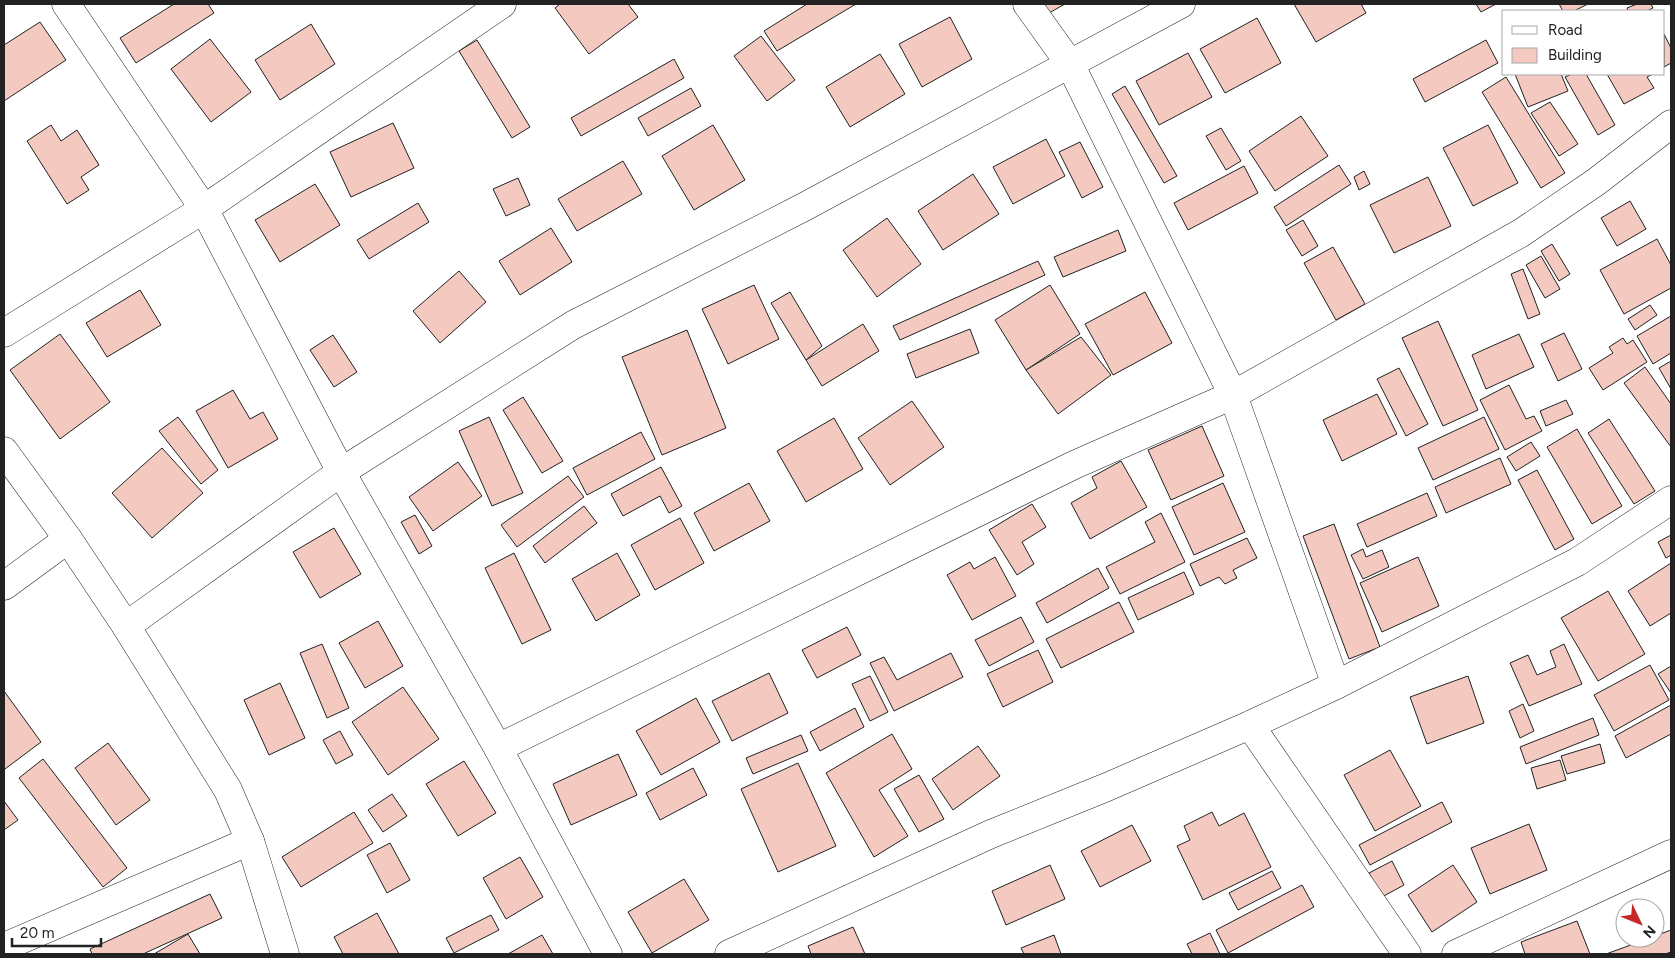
<svg xmlns="http://www.w3.org/2000/svg" width="1675" height="958" font-family="Figtree,sans-serif">
<style>
.building{fill:#f3c9c0;stroke:#222}
.lines{fill:none;stroke-linecap:round;stroke-linejoin:round}
.minor-casing{stroke:#222;stroke-width:29}
.minor{stroke:#fff;stroke-width:28}
</style>
<rect width="100%" height="100%" fill="#fff"/>
<g class="building">
<path d="M174,4H208L214,13L136,63L120,38Z"/>
<path d="M560,4H628L638,17L589,54L555,8Z"/>
<path d="M807,4H856L777,51L764,31Z"/>
<path d="M1043,4H1065L1049,13Z"/>
<path d="M1294,4H1361L1366,13L1316,42Z"/>
<path d="M1476,4H1496L1481,12Z"/>
<path d="M1559,4H1588L1574,11H1563Z"/>
<path d="M1637,4H1651L1653,8L1647,11H1628L1627,8Z"/>
<path d="M950,17L972,59L922,87L899,44Z"/>
<path d="M1257,18L1281,63L1225,93L1200,49Z"/>
<path d="M40,22L66,60L4,101V45Z"/>
<path d="M311,24L335,64L280,100L255,60Z"/>
<path d="M1664,34L1671,48V63L1664,67Z"/>
<path d="M761,36L795,80L767,101L734,56Z"/>
<path d="M210,39L251,92L211,122L171,69Z"/>
<path d="M477,40L530,127L512,138L459,51Z"/>
<path d="M1486,40L1498,63L1425,102L1413,79Z"/>
<path d="M1188,53L1212,97L1159,125L1136,81Z"/>
<path d="M880,54L905,94L850,127L826,87Z"/>
<path d="M674,59L684,78L581,136L571,118Z"/>
<path d="M1515,74H1561L1568,91L1528,107Z"/>
<path d="M1572,74H1586L1615,125L1598,135L1565,77Z"/>
<path d="M1607,74H1653L1647,77L1654,88L1624,104Z"/>
<path d="M1506,77L1565,173L1541,188L1482,92Z"/>
<path d="M1125,86L1177,176L1164,183L1112,94Z"/>
<path d="M691,88L701,106L648,136L638,118Z"/>
<path d="M1550,102L1578,144L1559,156L1531,113Z"/>
<path d="M1301,116L1328,156L1275,191L1249,151Z"/>
<path d="M393,123L414,168L351,197L330,152Z"/>
<path d="M51,125L61,141L77,130L99,165L81,177L89,190L67,204L27,141Z"/>
<path d="M713,125L745,180L694,210L662,156Z"/>
<path d="M1488,125L1518,183L1473,206L1443,148Z"/>
<path d="M1221,128L1241,161L1226,170L1206,136Z"/>
<path d="M1046,139L1065,176L1013,204L993,167Z"/>
<path d="M1080,142L1103,187L1082,198L1059,152Z"/>
<path d="M623,161L642,194L577,231L558,199Z"/>
<path d="M1339,165L1351,184L1286,226L1274,207Z"/>
<path d="M1244,166L1258,193L1188,230L1174,203Z"/>
<path d="M1364,171L1370,184L1359,190L1354,177Z"/>
<path d="M973,174L999,214L943,250L918,211Z"/>
<path d="M1428,177L1451,226L1394,253L1370,205Z"/>
<path d="M518,178L530,205L506,216L493,189Z"/>
<path d="M315,184L340,225L280,262L255,220Z"/>
<path d="M1630,201L1646,229L1617,246L1601,218Z"/>
<path d="M418,203L429,222L369,259L357,240Z"/>
<path d="M887,218L921,264L877,297L843,250Z"/>
<path d="M1303,220L1318,246L1302,256L1286,230Z"/>
<path d="M551,228L572,262L520,295L499,261Z"/>
<path d="M1118,230L1126,251L1063,277L1054,257Z"/>
<path d="M1657,239L1671,265V288L1624,314L1600,270Z"/>
<path d="M1552,244L1570,274L1559,281L1541,251Z"/>
<path d="M1333,247L1365,304L1336,320L1304,263Z"/>
<path d="M1541,256L1560,289L1545,298L1526,265Z"/>
<path d="M1038,261L1045,275L900,340L893,326Z"/>
<path d="M1523,269L1540,314L1528,319L1511,274Z"/>
<path d="M459,271L486,302L440,343L413,311Z"/>
<path d="M754,285L779,339L728,364L702,309Z"/>
<path d="M1050,285L1080,334L1026,370L995,320Z"/>
<path d="M140,290L161,325L107,357L86,323Z"/>
<path d="M790,292L822,346L806,360L771,303Z"/>
<path d="M1145,292L1172,343L1113,375L1085,324Z"/>
<path d="M1650,305L1657,315L1635,330L1628,319Z"/>
<path d="M1671,316V353L1653,364L1637,336Z"/>
<path d="M1438,321L1478,410L1443,426L1402,338Z"/>
<path d="M863,324L879,351L822,386L806,360Z"/>
<path d="M970,329L979,353L916,378L907,354Z"/>
<path d="M687,330L726,428L662,455L622,357Z"/>
<path d="M1564,333L1582,369L1558,381L1541,344Z"/>
<path d="M60,334L110,402L60,439L10,370Z"/>
<path d="M1519,334L1534,367L1486,389L1472,355Z"/>
<path d="M333,335L357,372L334,387L310,350Z"/>
<path d="M1081,337L1111,375L1058,414L1026,370Z"/>
<path d="M1623,338L1627,344L1633,340L1647,362L1603,390L1589,368L1613,353L1609,347Z"/>
<path d="M1671,361V389L1659,368Z"/>
<path d="M1645,367L1671,404V447L1624,383Z"/>
<path d="M1399,368L1428,424L1406,436L1377,379Z"/>
<path d="M1509,385L1526,419L1534,416L1542,431L1505,450L1480,400Z"/>
<path d="M233,390L250,419L263,412L278,439L228,468L196,411Z"/>
<path d="M1377,394L1397,434L1342,461L1323,420Z"/>
<path d="M523,397L563,461L542,473L503,410Z"/>
<path d="M1566,400L1573,414L1546,426L1540,411Z"/>
<path d="M912,401L944,447L890,485L858,438Z"/>
<path d="M178,417L218,470L201,484L159,431Z"/>
<path d="M489,417L523,493L492,506L459,431Z"/>
<path d="M1484,417L1499,449L1433,480L1418,448Z"/>
<path d="M834,418L863,469L806,502L777,451Z"/>
<path d="M1609,419L1655,491L1634,504L1588,433Z"/>
<path d="M1202,426L1224,476L1171,500L1148,450Z"/>
<path d="M1577,429L1622,506L1592,524L1547,447Z"/>
<path d="M641,432L655,459L587,495L573,468Z"/>
<path d="M1531,442L1540,456L1516,471L1507,457Z"/>
<path d="M162,448L203,493L152,538L112,493Z"/>
<path d="M1500,458L1511,484L1446,513L1435,487Z"/>
<path d="M1121,461L1147,507L1090,539L1071,503L1097,488L1092,477Z"/>
<path d="M458,462L482,496L433,531L409,497Z"/>
<path d="M661,467L682,506L669,513L660,496L623,516L611,494Z"/>
<path d="M1537,470L1574,539L1555,550L1518,480Z"/>
<path d="M568,476L584,497L517,547L501,525Z"/>
<path d="M749,483L770,521L714,551L694,513Z"/>
<path d="M1223,483L1245,532L1194,555L1172,507Z"/>
<path d="M1427,493L1437,516L1367,547L1357,524Z"/>
<path d="M1032,504L1046,527L1022,542L1034,564L1017,575L989,530Z"/>
<path d="M584,506L597,523L545,563L533,546Z"/>
<path d="M1161,513L1185,562L1120,594L1106,567L1155,542L1145,522Z"/>
<path d="M415,515L432,546L419,554L401,522Z"/>
<path d="M680,518L704,563L655,590L631,545Z"/>
<path d="M1334,524L1380,647L1349,659L1303,536Z"/>
<path d="M334,528L361,574L320,598L293,552Z"/>
<path d="M1671,535V555L1666,558L1658,542Z"/>
<path d="M1247,538L1257,558L1233,570L1237,578L1225,584L1219,577L1200,586L1190,564Z"/>
<path d="M1363,549L1366,557L1382,550L1389,567L1363,579L1351,555Z"/>
<path d="M514,553L551,630L522,644L485,568Z"/>
<path d="M617,553L640,595L596,621L572,579Z"/>
<path d="M995,557L1016,596L972,620L947,575L970,562L974,569Z"/>
<path d="M1418,557L1439,606L1382,632L1360,583Z"/>
<path d="M1671,563V613L1650,626L1628,591Z"/>
<path d="M1098,568L1109,588L1047,623L1036,603Z"/>
<path d="M1184,572L1194,594L1138,620L1128,598Z"/>
<path d="M1608,591L1645,654L1598,681L1561,618Z"/>
<path d="M1119,602L1134,632L1061,668L1046,639Z"/>
<path d="M1021,617L1034,642L989,666L975,640Z"/>
<path d="M378,621L403,666L365,688L339,643Z"/>
<path d="M847,627L861,655L817,678L802,650Z"/>
<path d="M322,644L349,708L327,718L300,653Z"/>
<path d="M1564,644L1582,684L1529,706L1510,663L1528,655L1537,675L1556,667L1550,651Z"/>
<path d="M1038,650L1053,682L1003,707L987,674Z"/>
<path d="M951,653L963,677L894,711L870,663L884,657L897,680Z"/>
<path d="M1650,665L1669,700L1614,731L1594,695Z"/>
<path d="M1671,666V693L1658,674Z"/>
<path d="M769,673L788,713L732,741L712,701Z"/>
<path d="M870,676L888,712L870,721L852,684Z"/>
<path d="M1468,676L1484,723L1427,744L1410,697Z"/>
<path d="M280,683L305,738L269,755L244,700Z"/>
<path d="M403,687L439,739L388,775L352,722Z"/>
<path d="M4,691L41,742L5,769L4,767Z"/>
<path d="M696,698L720,742L661,775L636,731Z"/>
<path d="M1523,704L1534,731L1520,738L1509,711Z"/>
<path d="M1671,705V734L1626,758L1615,736Z"/>
<path d="M855,708L864,727L820,751L810,732Z"/>
<path d="M1593,718L1599,735L1526,764L1520,747Z"/>
<path d="M340,731L353,755L336,764L323,740Z"/>
<path d="M892,734L912,769L879,790L908,836L874,857L826,773Z"/>
<path d="M801,735L808,751L753,774L746,758Z"/>
<path d="M108,743L150,800L116,825L75,768Z"/>
<path d="M1600,744L1605,763L1567,774L1561,756Z"/>
<path d="M978,746L1000,776L953,810L932,779Z"/>
<path d="M1390,750L1421,806L1375,831L1344,775Z"/>
<path d="M618,754L637,795L571,825L553,784Z"/>
<path d="M43,759L127,868L103,887L19,778Z"/>
<path d="M1560,760L1566,780L1537,789L1531,768Z"/>
<path d="M464,761L496,813L458,836L426,784Z"/>
<path d="M798,763L836,846L778,872L741,789Z"/>
<path d="M693,768L707,795L660,820L646,793Z"/>
<path d="M919,775L944,819L919,832L894,789Z"/>
<path d="M392,794L407,816L383,832L368,810Z"/>
<path d="M4,801L18,820L4,830Z"/>
<path d="M1442,802L1452,822L1370,865L1359,845Z"/>
<path d="M354,812L373,843L301,887L282,857Z"/>
<path d="M1212,812L1219,826L1244,813L1271,867L1203,900L1177,846L1190,840L1184,826Z"/>
<path d="M1529,824L1547,870L1490,894L1471,848Z"/>
<path d="M1132,825L1151,861L1100,887L1081,851Z"/>
<path d="M390,843L410,880L387,893L367,855Z"/>
<path d="M520,857L543,897L506,919L483,878Z"/>
<path d="M1392,861L1404,885L1382,897L1369,873Z"/>
<path d="M1050,865L1065,899L1006,925L992,891Z"/>
<path d="M1453,865L1477,902L1432,932L1408,895Z"/>
<path d="M1272,871L1281,888L1238,910L1229,893Z"/>
<path d="M684,879L709,920L652,953L628,912Z"/>
<path d="M1302,885L1314,907L1228,953L1216,930Z"/>
<path d="M210,894L222,918L143,954H92L90,949Z"/>
<path d="M377,913L399,954H343L334,937Z"/>
<path d="M491,915L499,930L454,953L446,938Z"/>
<path d="M1577,921L1590,954H1525L1521,942Z"/>
<path d="M853,927L865,954H811L808,946Z"/>
<path d="M1671,930V952L1665,954H1606L1650,938H1655V936Z"/>
<path d="M1210,933L1220,954H1192L1187,944Z"/>
<path d="M188,934L200,954H154Z"/>
<path d="M542,935L553,954H508Z"/>
<path d="M1054,935L1061,954H1024L1021,948Z"/>
</g>
<g class="lines">
<g class="minor-casing">
<g id="minor">
<path d="M66,4L204,209L341,472L498,748L608,954"/>
<path d="M1027,4L1070,64L1233,395L1336,685"/>
<path d="M4,333L204,209L502,4"/>
<path d="M4,451L68,539L126,626L228,790L250,841L285,954"/>
<path d="M4,586L68,539"/>
<path d="M126,626L341,472L573,325L804,207L1181,4"/>
<path d="M1250,725L1407,954"/>
<path d="M498,748L1074,465L1233,395L1521,233L1596,182L1671,124"/>
<path d="M4,947L250,841"/>
<path d="M729,954L991,834L1107,787L1250,725L1336,685L1577,562L1671,500"/>
<path d="M1456,954L1671,854"/>
</g>
</g>
<use href="#minor" class="minor"/>
</g>
<rect width="1675" height="958" fill="none" stroke="#222222" stroke-width="10"/>
<rect x="1502" y="10" width="162" height="65" fill="#ffffff" stroke="#a7a7a7"/>
<rect x="1512" y="26" width="25" height="8" fill="#ffffff" stroke="#a7a7a7"/>
<text x="1548" y="35" font-size="15" fill="#222222">Road</text>
<rect x="1512" y="48" width="25" height="15" fill="#f3c9c0" stroke="#a7a7a7"/>
<text x="1548" y="60" font-size="15" fill="#222222">Building</text>
<g transform="translate(1640 923) rotate(133)"><circle r="24" fill="#ffffff" stroke="#a7a7a7"/>
<path d="M0-4L9 19L0 12L-9 19Z" fill="#c62828"/>
<text y="-8" font-size="14" font-weight="bold" text-anchor="middle" fill="#222222">N</text>
</g>
<path d="M12 938v8h89v-8" fill="none" stroke="#222222" stroke-width="2.5"/>
<text x="20" y="938" font-size="15" fill="#222222" stroke="#ffffff" stroke-width="4" paint-order="stroke">20 m</text>
</svg>
